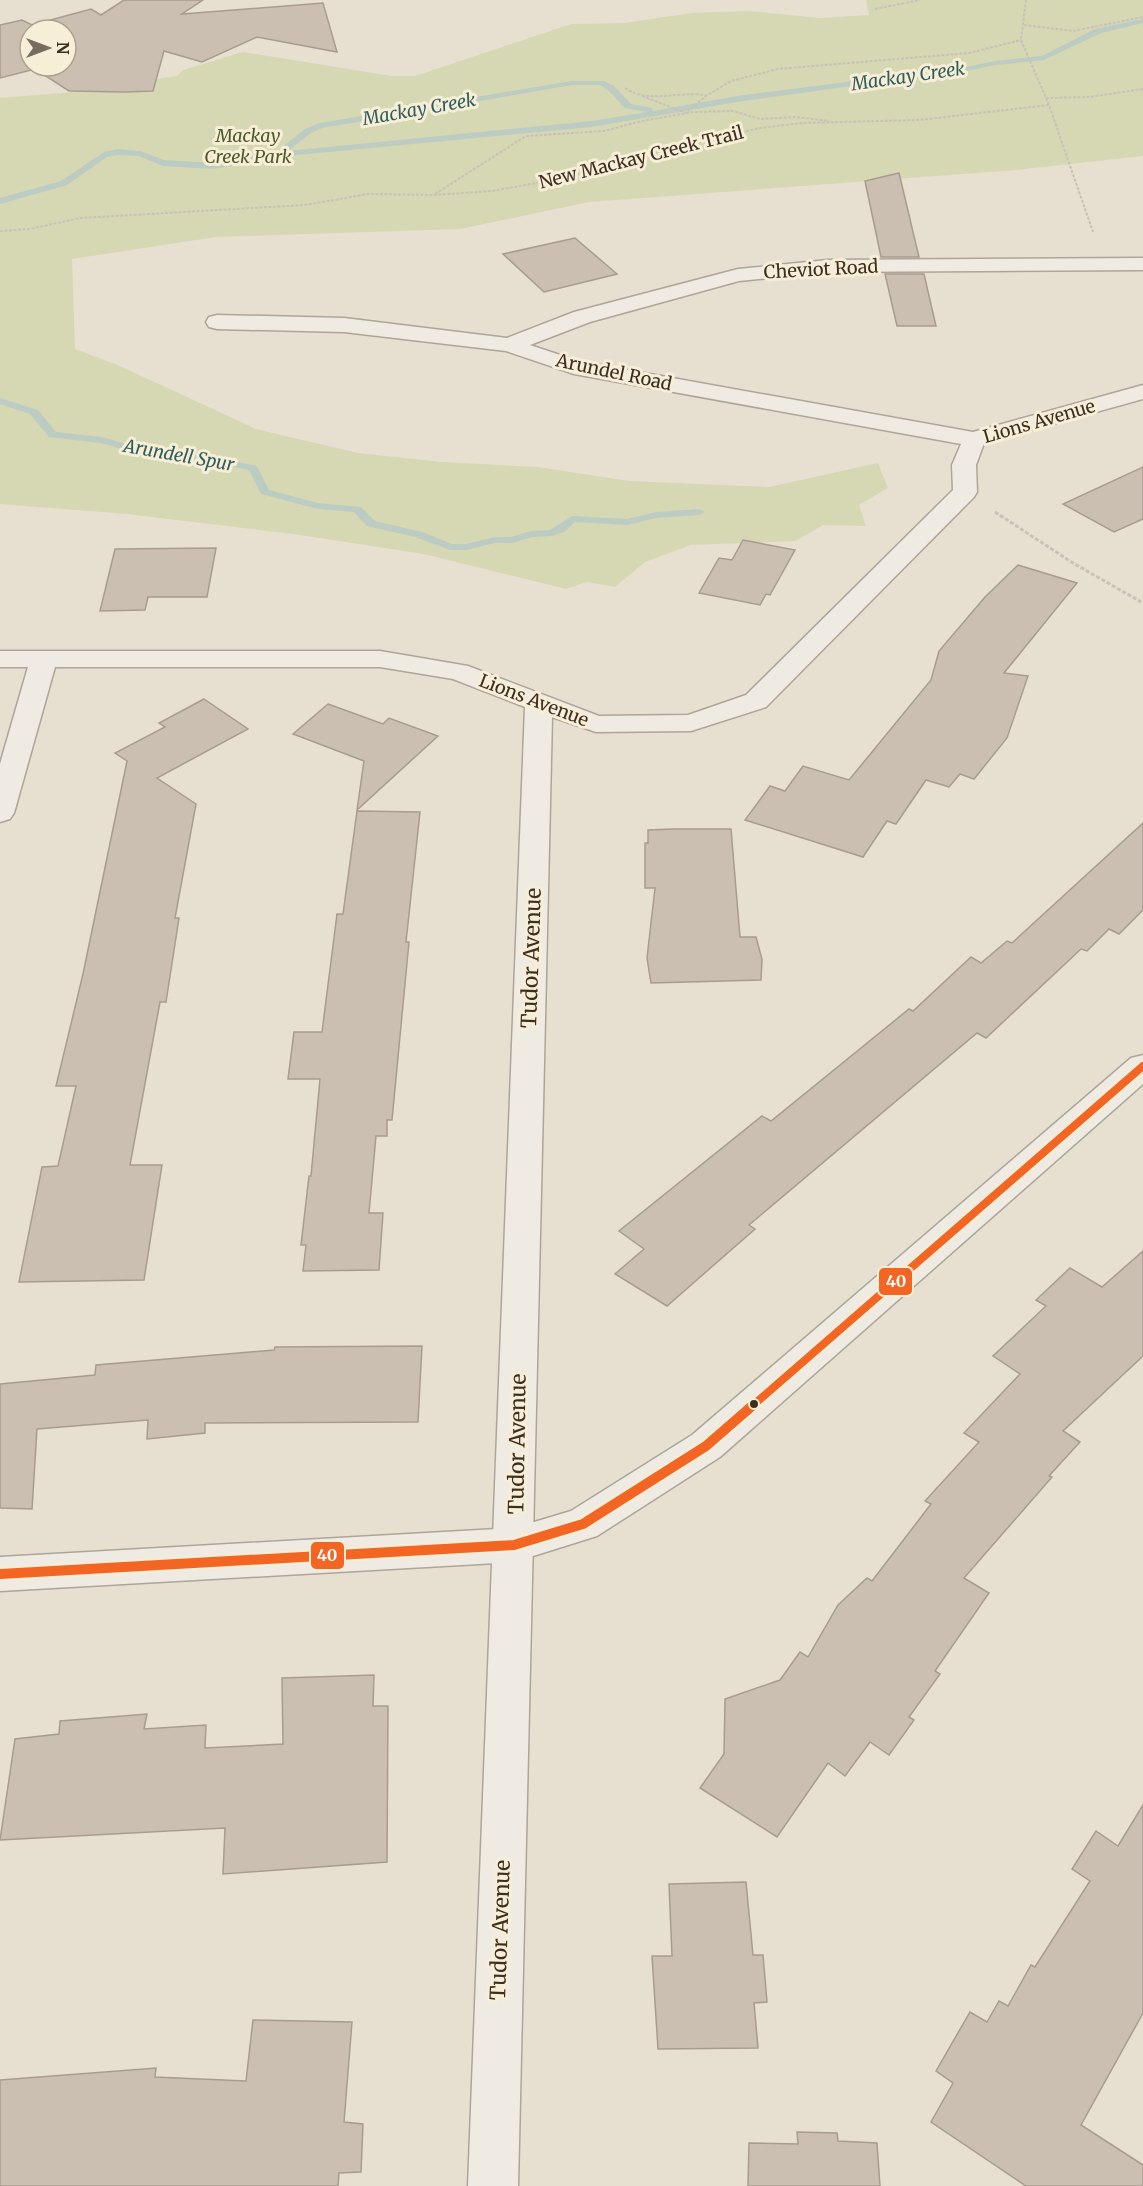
<svg xmlns="http://www.w3.org/2000/svg" width="1143" height="2186" font-family="Merriweather,serif">
<style>
.green{fill:#d6d7b3}
.lines{fill:none;stroke-linecap:round;stroke-linejoin:round}
.stream{fill:#bcccc2;fill-rule:evenodd}
.building{fill:#cbbfb2;stroke:#a89c90;stroke-width:1.5;fill-rule:evenodd}
.minor-casing{stroke:#ada599;stroke-width:3}
.tertiary-casing{stroke:#ada599;stroke-width:3}
.path-far1{stroke:#c8c2b9;stroke-width:2;stroke-dasharray:3 1.5;stroke-linecap:butt}
.path{stroke:#c8c2b9;stroke-width:3;stroke-dasharray:4 2;stroke-linecap:butt}
.minor{fill:#efebe3;fill-rule:evenodd}
.tertiary{fill:#efebe3;fill-rule:evenodd}
.bus-1-far1-casing{stroke:#f7eed8;stroke-width:12}
.bus-1-casing{stroke:#f7eed8;stroke-width:14}
.bus-1-far1{stroke:#f26522;stroke-width:8}
.bus-1{stroke:#f26522;stroke-width:10}
.bus-dot{fill:#3d2e20;stroke:#f7eed8;stroke-width:2}
.labels{text-anchor:middle;dominant-baseline:central;stroke-width:6;stroke-linejoin:round;paint-order:stroke}
.far-water-label{font-size:18px;font-style:italic;fill:#2f5d5a;stroke:#f7eed8}
.far-park-label{font-size:18px;font-style:italic;fill:#4d5a26;stroke:#f7eed8}
.far-street-label{font-size:18px;fill:#3d2e20;stroke:#f7eed8}
.street-label{font-size:21px;fill:#3d2e20;stroke:#f7eed8}
.line-badge{stroke:#f7eed8;stroke-width:2}
.badge-label{font-size:16px;text-anchor:middle;font-weight:bold;fill:#fff}
</style>
<rect width="100%" height="100%" fill="#e7e0d1"/>
<path class="green" d="M866,0H1143V156L1016,170L589,202L460,229L216,237L72,259L75,349L120,366L256,429L358,453L442,462L538,467L629,481L769,487L878,463L888,488L859,505L866,526L823,525L796,541L691,545L645,562L615,587L587,582L566,589L424,554L293,534L127,514L0,504V98L74,92L177,76L183,70L243,52L392,76H415L571,24L624,23L692,13L748,11L820,18L869,15Z"/>
<g class="lines">
<g class="stream">
<path d="M1143,19V23L1101,33L1044,60L995,65L934,78L894,80L737,102L592,127L297,155L213,169L163,166L139,156L117,155L107,157L67,185L0,204V198L61,181L104,152L117,149L140,151L164,160L213,163L275,153L305,129L320,123L572,81H604L614,86L631,104L652,108L653,111L737,96L894,76L934,74L995,61L1042,56L1095,29ZM572,85H600L608,90L625,108L647,112L592,121L288,151L311,133L322,128Z"/>
<path d="M0,398L38,410L56,432L102,437L143,449L169,448L257,466L269,490L318,503L361,507L375,521L422,532L452,544H466L495,537H511L531,531L550,530L572,516L627,519L656,512L699,509L705,512L699,515L656,518L627,525L575,522L564,532L552,536L532,537L512,543H495L466,550H450L415,537L367,526L354,512L318,509L261,494L249,470L169,454L142,455L101,443L49,437L30,414L0,404Z"/>
</g>
</g>
<g class="building">
<path d="M124,0H203L182,14L323,3L337,52L257,37L202,62L164,51L153,91L125,92L69,91L35,69L0,78V25L22,20L32,25L91,9L101,15ZM30,30H66V66H30Z"/>
<path d="M899,173L919,257H881L865,181Z"/>
<path d="M575,238L617,274L544,292L503,254Z"/>
<path d="M885,274H924L936,326H897Z"/>
<path d="M1143,467V519L1114,532L1063,504Z"/>
<path d="M743,540L795,550L770,595L766,594L760,605L699,593L719,558L732,560Z"/>
<path d="M216,548L207,597H148L145,610L100,611L115,549Z"/>
<path d="M1018,565L1077,583L1004,673L1028,676L1007,738L974,779L960,774L949,787L926,780L896,824L887,821L863,857L745,820L770,786L785,791L803,766L849,780L931,680L939,651L985,597Z"/>
<path d="M204,699L248,729L157,778L196,804L175,918H179L166,1002H160L130,1165H162L144,1280L19,1282L42,1167L58,1166L76,1086H56L83,974L127,761L115,753L165,727L159,723Z"/>
<path d="M328,704L383,724L389,718L438,736L357,810L364,761L293,734Z"/>
<path d="M357,811L420,812L406,942H409L392,1120H387V1136H376L369,1213H383L379,1270L303,1271L306,1245H301L309,1176H311L320,1079H288L294,1032H322L337,914H343Z"/>
<path d="M1143,823V910L1119,934L1109,929L1087,951L1081,949L986,1038L977,1033L749,1225L755,1229L667,1306L615,1274L644,1249L619,1231L762,1116L771,1121L909,1009L913,1011L971,957L981,963L1007,941L1012,943Z"/>
<path d="M672,829H731L740,937H756L762,959L761,980L651,983L647,958L655,888H645V843H648V830Z"/>
<path d="M1143,1251V1356L1063,1431L1080,1442L1049,1476L1052,1477L964,1578L989,1593L935,1671L940,1674L909,1717L914,1720L889,1755L870,1742L845,1776L828,1763L777,1837L700,1788L724,1754L725,1699L780,1680L800,1652L808,1657L838,1605L867,1578L872,1581L931,1504L925,1501L979,1442L964,1433L1020,1374L993,1356L1046,1306L1036,1300L1070,1268L1102,1287Z"/>
<path d="M422,1346L418,1422L205,1423V1433L147,1439L148,1420L37,1429L32,1509L0,1508V1384L95,1375L96,1365L274,1350L275,1347Z"/>
<path d="M374,1675L373,1706H388L387,1862L223,1874L225,1828L0,1840L15,1739L59,1734L60,1721L147,1714L144,1729L206,1725L205,1748L283,1744L282,1678Z"/>
<path d="M1143,1805V2013L1081,2125L1143,2165V2186H1026L931,2122L953,2083L936,2071L970,2012L987,2022L999,2001L1008,2006L1031,1965L1035,1967L1090,1881L1072,1869L1096,1831L1118,1846Z"/>
<path d="M746,1882L753,1955H763L767,2002L754,2003L758,2048L658,2049L652,1956H672L669,1884Z"/>
<path d="M253,2020L352,2022L344,2122L363,2124L361,2172L339,2173L338,2186H0V2080L156,2068L155,2077L246,2081Z"/>
<path d="M797,2132L837,2133L838,2141L877,2143L880,2186H748L749,2143L798,2144Z"/>
</g>
<g class="lines">
<g class="minor-casing">
<path id="minor" d="M1143,258V270L828,272L739,281L590,322L530,345L578,361L973,432L1143,385V399L984,443L976,465L977,492L974,497L766,707L691,731L596,732L552,717L518,2186H468L525,707L453,679L380,667H55L14,813L10,819L0,822V764L28,667H0V651H380L468,666L599,716L688,715L746,695L953,490L952,465L961,444L574,374L506,351L344,332L217,329L209,327L206,322L209,317L217,315L344,318L507,338L574,312L738,269L828,260Z"/>
</g>
<g class="tertiary-casing">
<path id="tertiary" d="M1143,1055V1084L720,1457L597,1536L514,1562L0,1591V1557L514,1528L571,1511L692,1435L1131,1058Z"/>
</g>
<g class="path-far1">
<path d="M1026,0L1021,40L1049,105L1093,232"/>
<path d="M875,9L920,0"/>
<path d="M1024,25L1073,31L1143,17"/>
<path d="M625,88C648,104 679,91 705,95"/>
<path d="M642,96L686,113L706,96L731,81L778,69L969,53L1021,40"/>
<path d="M1046,98L1089,97L1143,89"/>
<path d="M435,194L526,136L604,131L642,121L693,112L733,111L760,119L796,117L829,121"/>
<path d="M0,231L30,229L80,218L305,205L368,194L434,195L492,191L570,177L604,164L760,128L801,123L919,120L1049,105"/>
</g>
<path class="path" d="M995,512L1073,563L1143,603"/>
<use href="#minor" class="minor"/>
<use href="#tertiary" class="tertiary"/>
<g class="bus-1-far1-casing">
<path id="bus-1-far1" d="M751,1407L1143,1066"/>
</g>
<g class="bus-1-casing">
<path id="bus-1" d="M0,1574L514,1545L583,1524L706,1446L752,1406"/>
</g>
<use href="#bus-1-far1" class="bus-1-far1"/>
<use href="#bus-1" class="bus-1"/>
</g>
<circle class="bus-dot" cx="754" cy="1404" r="5"/>
<g class="labels">
<g class="far-water-label">
<text transform="translate(908 76) rotate(-8)">Mackay Creek</text>
<text transform="translate(419 109) rotate(-10)">Mackay Creek</text>
<text transform="translate(179 455) rotate(10)">Arundell Spur</text>
</g>
<g class="far-park-label">
<text x="248" y="135">Mackay<tspan x="248" dy="21">Creek Park</tspan></text>
</g>
<g class="far-street-label">
<text transform="translate(641 157) rotate(-14)">New Mackay Creek Trail</text>
<text transform="translate(821 269) rotate(-3)">Cheviot Road</text>
<text transform="translate(614 372) rotate(12)">Arundel Road</text>
<text transform="translate(1039 421) rotate(-16)">Lions Avenue</text>
<text transform="translate(534 700) rotate(21)">Lions Avenue</text>
</g>
<g class="street-label">
<text transform="translate(531 958) rotate(-88)">Tudor Avenue</text>
<text transform="translate(517 1444) rotate(-89)">Tudor Avenue</text>
<text transform="translate(500 1930) rotate(-88)">Tudor Avenue</text>
</g>
</g>
<g class="line-badge">
<rect x="878" y="1267" width="35" height="29" rx="6" fill="#f26522"/>
<rect x="310" y="1541" width="35" height="29" rx="6" fill="#f26522"/>
</g>
<g class="badge-label">
<text x="896" y="1287">40</text>
<text x="327" y="1561">40</text>
</g>
<g transform="translate(48 48) rotate(90)"><circle r="28" fill="#f7eed8" stroke="#ada18e" stroke-width="1.5"/>
<path d="M0-4.5L10 22L0 15L-10 22Z" fill="#786c5e"/>
<text y="-9" font-size="16" font-weight="bold" text-anchor="middle" fill="#3d2e20">N</text>
</g>
</svg>
